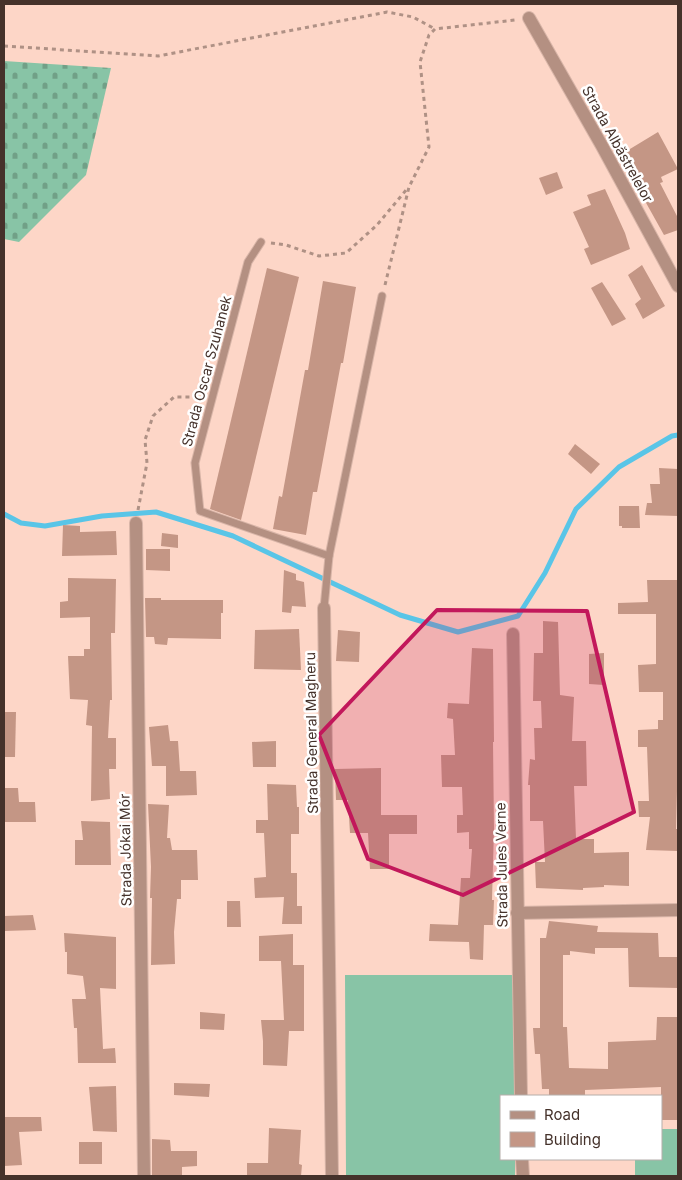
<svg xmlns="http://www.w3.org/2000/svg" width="682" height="1180" font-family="Inter,sans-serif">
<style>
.grass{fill:#88c4a6}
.cemetery{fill:url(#cemetery-stones)}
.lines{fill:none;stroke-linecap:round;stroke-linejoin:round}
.stream{stroke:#59c5e7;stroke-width:5}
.building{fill:#c49685}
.lane-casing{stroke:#d8b5a8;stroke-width:9}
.street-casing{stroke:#d8b5a8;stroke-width:14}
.path{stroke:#af9185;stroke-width:3;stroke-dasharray:4 4;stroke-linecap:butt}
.lane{stroke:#b49082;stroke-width:7}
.street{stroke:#b49082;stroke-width:12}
.marked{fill:#c2185b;fill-opacity:0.2;stroke:#c2185b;stroke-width:4;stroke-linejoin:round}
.labels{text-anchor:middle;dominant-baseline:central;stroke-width:5;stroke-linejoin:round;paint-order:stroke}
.street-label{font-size:14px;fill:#45322b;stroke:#fff}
</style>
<defs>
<pattern id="cemetery-stones" width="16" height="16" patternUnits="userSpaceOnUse" patternTransform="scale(1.25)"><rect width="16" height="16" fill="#88c4a6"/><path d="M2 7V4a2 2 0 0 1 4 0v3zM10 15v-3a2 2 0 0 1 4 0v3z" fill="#71a087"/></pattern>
</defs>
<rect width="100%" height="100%" fill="#fdd6c7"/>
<g class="grass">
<path d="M345,975H514V1096H501V1159H515V1176H346Z"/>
<path d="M661,1129H678V1176H635V1159H661Z"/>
</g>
<path class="cemetery" d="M4,61L111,68L86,175L19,242L4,239Z"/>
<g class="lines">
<path class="stream" d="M4,514L21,523L45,526L102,516L156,512L233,536L400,615L458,632L518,616L545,573L576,509L619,467L672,436L678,435"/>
</g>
<g class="building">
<path d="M658,132L678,169L661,177L663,182L660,183L678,218V230L664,235L645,201L650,199L625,152Z"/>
<path d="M557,172L563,188L546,195L539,178Z"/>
<path d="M605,189L625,233L630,249L591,265L584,249L589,247L573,212L591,205L587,195Z"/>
<path d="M642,265L665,306L643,319L635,304L641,299L628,275Z"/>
<path d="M267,268L299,277L241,520L210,509Z"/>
<path d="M323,281L356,287L343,363H341L317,492H313L306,535L273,529L279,496L282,497L305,370H308Z"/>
<path d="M602,282L626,319L612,326L591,288Z"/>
<path d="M575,444L600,464L591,474L568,454Z"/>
<path d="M659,468L678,469V516L645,515L647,503H652L650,484H660Z"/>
<path d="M619,506H639L640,528H622V526H619Z"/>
<path d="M63,525L80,526V532L116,531L117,555L62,556Z"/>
<path d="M162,533L178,535V548L161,546Z"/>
<path d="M146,549H170V571L146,570Z"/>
<path d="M284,570L296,574V580L304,582L306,607L292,606L291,613L282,612Z"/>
<path d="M68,578L116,579L115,633H111L112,700H110L108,738H116V769H109L110,799L91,801L92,726L86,725L88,700L70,699L68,656H84V649H90V617L60,618V602L68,601Z"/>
<path d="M647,580H678V753L676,829H678V851L646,850L650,817H639L638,801H649L647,747H638V730L658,729V720H663V692H639L638,665L656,664V614H618V603L648,602Z"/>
<path d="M145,598H161V600H223V613H221V639L168,638L167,645L155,644L154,637H146Z"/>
<path d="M543,621L558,622L560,695L574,697L572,741H586L587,786H574L576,839H594V853L629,852V886L604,885V887L583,888V890L536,888L535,862H545L543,821H530V785H528L530,759L535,760L534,728H542L541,701H533L534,653H543Z"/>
<path d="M299,629L301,670L254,669L255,630Z"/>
<path d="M338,630L360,632L359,662L336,661Z"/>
<path d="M472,648L493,649L494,742H493L494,829L492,900H494L493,925H484L483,960L470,959L469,942L429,941L430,924L458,925L461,878H470L472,849H469V832L457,833V815H463L462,787H442L441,755H455L453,719L447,718L448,703L469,704Z"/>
<path d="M604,653V685L589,684V654Z"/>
<path d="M4,712H16L15,757H4Z"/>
<path d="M168,725L170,741H178L180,771H196L197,795L166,796V766H152L149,727Z"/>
<path d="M276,741V767H253L252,742Z"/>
<path d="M381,768V815H417V834H389V869H370L368,833H350L348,800H336L335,769Z"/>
<path d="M267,784L296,785L297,807H299V834H291V873H297V906H302V924H282L284,897L255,898L254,878L266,877L264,833H256V820H268Z"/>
<path d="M4,788H18L19,802H35L36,822H4Z"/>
<path d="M148,804L169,805L167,838H170L172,850H197L198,880H181V899H177L174,932L175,964L151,965L152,898H150L151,867Z"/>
<path d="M81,821L110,822L111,865H75V840H83Z"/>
<path d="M227,901H240L241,927H227Z"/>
<path d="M33,915L36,930L4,931V916Z"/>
<path d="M549,921L598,926L597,932L658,933L659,957H678V988L629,987L628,948H595V954L570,951V955H563V1027H567L569,1068L608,1069V1042L656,1040L657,1017H678V1120H661V1087L585,1090V1096H549V1089H542L540,1054H535L533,1028H540V938H546Z"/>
<path d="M64,933L116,937V989L100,988L103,1049L115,1048L116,1063H78L77,1028H74L72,999H86L83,976L67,974V952H65Z"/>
<path d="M293,934V965H304V1031H289L287,1066L263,1065V1041L261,1020H284L281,961H259V936Z"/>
<path d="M200,1012L225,1014L224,1030L200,1029Z"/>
<path d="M174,1083L210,1084L209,1097L174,1095Z"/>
<path d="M116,1086L117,1132L93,1131L89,1087Z"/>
<path d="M4,1117H41L42,1131L19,1132L22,1165L4,1166Z"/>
<path d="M269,1128L301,1130L299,1164L302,1165L301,1176H247V1163H268Z"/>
<path d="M152,1139L170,1140L171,1151H197V1166L182,1167V1176H152Z"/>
<rect x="79" y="1142" width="23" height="22"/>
</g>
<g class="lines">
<g class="lane-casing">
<g id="lane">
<path d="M261,242L248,262L195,463L200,511L329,556"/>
<path d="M324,608L329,556L382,296"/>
</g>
</g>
<g class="street-casing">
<g id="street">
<path d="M529,18L602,146L678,286"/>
<path d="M136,523L144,1176"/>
<path d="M324,608L332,1176"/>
<path d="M513,634L521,1096"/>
<path d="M517,913L678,910"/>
<path d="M522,1159L523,1176"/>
</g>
</g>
<g class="path">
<path d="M4,46L158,56L387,12L413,17L435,29"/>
<path d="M271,243L286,245L319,256L346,253L377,225L407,189"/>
<path d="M385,285L409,187L429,147L420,62L429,35L435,29L515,20"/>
<path d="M138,510L147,463L145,440L153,416L174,397H203"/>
</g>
<use href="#lane" class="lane"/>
<use href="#street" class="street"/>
</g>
<path class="marked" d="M437,610L587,611L634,812L463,895L368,859L319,735Z"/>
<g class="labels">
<g class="street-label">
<text transform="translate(618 144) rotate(61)">Strada Albăstrelelor</text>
<text transform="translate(206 371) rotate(-75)">Strada Oscar Szuhanek</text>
<text transform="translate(311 733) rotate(-91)">Strada General Magheru</text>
<text transform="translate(125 850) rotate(-91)">Strada Jókai Mór</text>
<text transform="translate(501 865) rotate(-91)">Strada Jules Verne</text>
</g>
</g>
<rect width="682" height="1180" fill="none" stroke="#45322b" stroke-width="10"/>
<rect x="500" y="1095" width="162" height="65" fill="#ffffff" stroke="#b5adaa"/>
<rect x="510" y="1111" width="25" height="8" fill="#b49082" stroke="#b5adaa"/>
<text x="544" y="1120" font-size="15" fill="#45322b">Road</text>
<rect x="510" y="1132" width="25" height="15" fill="#c49685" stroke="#b5adaa"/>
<text x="544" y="1145" font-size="15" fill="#45322b">Building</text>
</svg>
